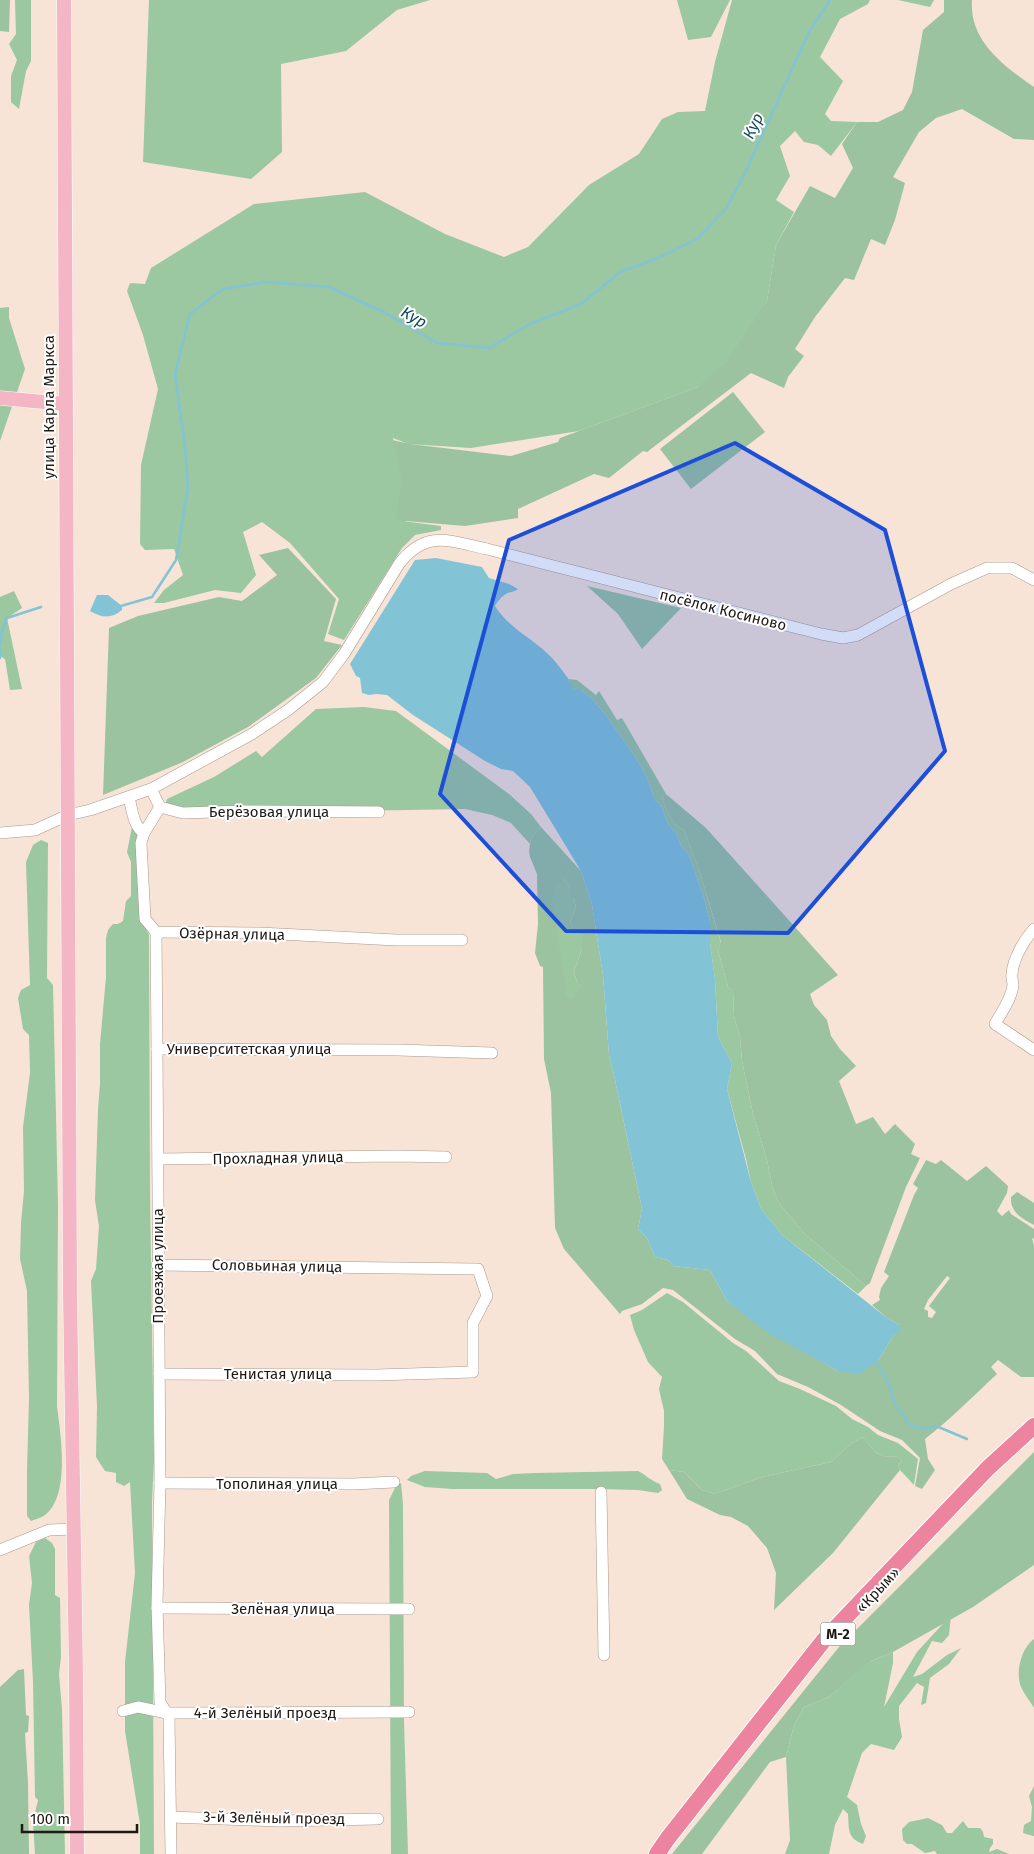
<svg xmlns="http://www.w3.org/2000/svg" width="1034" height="1854" font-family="'Fira Sans',sans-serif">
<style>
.green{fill:#9bc3a0;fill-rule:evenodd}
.forest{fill:#9bc7a1}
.water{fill:#82c3d6}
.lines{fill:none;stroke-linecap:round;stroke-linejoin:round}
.stream{stroke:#82c3d6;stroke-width:2.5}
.minor-casing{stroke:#a9988c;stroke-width:12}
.major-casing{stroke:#fff;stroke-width:15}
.highway-casing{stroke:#fff;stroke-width:18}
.minor{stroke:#fff;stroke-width:11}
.major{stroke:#f4b5c5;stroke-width:14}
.highway{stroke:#ec839f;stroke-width:16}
.marked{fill:#1d4ed8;fill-opacity:0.2;stroke:#1d4ed8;stroke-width:4;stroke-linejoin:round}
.labels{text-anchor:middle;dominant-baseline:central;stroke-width:4;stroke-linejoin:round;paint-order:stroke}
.shield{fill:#fff;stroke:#625e5a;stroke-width:1}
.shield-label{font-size:14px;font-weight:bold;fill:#1f1914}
.street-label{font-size:15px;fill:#1f1914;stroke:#fff}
.water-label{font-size:16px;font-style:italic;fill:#0f4857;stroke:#fff}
</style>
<rect width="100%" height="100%" fill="#f7e4d7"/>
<g class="green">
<path d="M0,0H10L9,32L0,31Z"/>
<path d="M944,0H972C969,41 1004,66 1034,87V140L1014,139L962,109L936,118L919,132L893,177L905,183L895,220L885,245L871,239L854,280L845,278L815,317L795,349L804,356L788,377L784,388L751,373L647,452L643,451L609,478L594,474L518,509V518L465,526L406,521L371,560L374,436L410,444L511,456L558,442L560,438L579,431L698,387L767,301L776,245L810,186L835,198L853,168L842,144L857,122H878L903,110L912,92L923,30L944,12Z"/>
<path d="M733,392L765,432L691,489L660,449Z"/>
<path d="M288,548L336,599L324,641L342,645L316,678L248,727L183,762L103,795L109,628L138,616L219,597L242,601L277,575L259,555Z"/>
<path d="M587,586L681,608L642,649L618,614Z"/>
<path d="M666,794L706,828L838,975L810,994L814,1005L827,1020L831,1036L840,1049L856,1066L839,1081L856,1124L873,1117L885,1134L895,1124L915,1144L911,1154L920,1158L906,1187L870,1283L866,1286L804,1233L778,1202L772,1185L767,1160L753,1114L742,1061L740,1037L734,1016L733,991L728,987L718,950L721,942L700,873L684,830C671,825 667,810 662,798Z"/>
<path d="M541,827L581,871L592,905L603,975L609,1055L614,1075L642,1209L638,1229L647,1238L655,1257L668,1260L673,1266L710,1270L727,1301L815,1358L838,1371L877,1362L894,1335L899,1325L887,1318L872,1305L880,1300L879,1297L881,1288L889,1276L884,1272L914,1195L918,1188L913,1184L926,1160L936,1164L941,1160L967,1181L986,1166L1008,1186L1007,1193L997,1211L1002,1216L1009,1210L1011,1214L1034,1229V1239L1032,1238L1034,1246V1377H1021L998,1360L991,1367L997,1374C973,1396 951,1419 925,1439L928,1459L935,1470L922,1489L915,1486L920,1458L902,1440L880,1431L841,1405L808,1387L777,1374L755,1351L735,1339L673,1290L663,1288L642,1304L622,1311L620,1314L564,1249L555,1228L551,1093L544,1059L543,967L540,966L535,953L538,924L537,874L530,857L529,851L531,838ZM563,879L570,886L567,895L574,898L576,908L570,922L582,949L574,972L577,982L567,996ZM947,1276L950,1278L929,1306L936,1312L932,1318L928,1317V1311L924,1309L928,1300Z"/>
<path d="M1017,1192L1034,1203V1225C1021,1218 1010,1212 1011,1197Z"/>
<path d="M863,1437L875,1452L882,1456L899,1457L902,1461L898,1465L900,1470L833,1553L774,1610L776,1573L767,1548L748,1526L731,1517L720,1515L687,1499L669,1470L684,1472L702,1490L715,1494L762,1477L831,1462L852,1443Z"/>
<path d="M1034,1452V1565L973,1607L893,1652L871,1661L829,1697L804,1707L794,1725L786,1757L770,1762L702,1854H672L839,1647Z"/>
<path d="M24,1669L26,1715L29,1716L28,1732L25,1733L28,1783L29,1854H0V1687L18,1670Z"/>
</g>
<g class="forest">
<path d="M15,0H31V61L26,71L19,109L11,102V76L17,60L9,44L16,34Z"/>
<path d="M149,0H430L397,10L346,51L281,64L282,152L251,179L143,162Z"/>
<path d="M677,0H730L711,37L688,40Z"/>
<path d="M732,0H870L868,4L840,19L820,57L843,81L825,114L831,121L857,122L831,156L818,145L804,142L795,131L780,146L790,176L776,200L794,212L776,245L767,301L728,360L698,387L579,431L471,448L408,444L393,438L402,481L395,520L441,526V530L415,535L402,548L344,640L328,634L339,599L290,543L262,522L243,532L256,575L241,593L215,590L164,603H154L164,590L183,575L174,549L145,550L140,544L141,465L158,389L143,335L127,291L130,283L145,284L151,268L254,204L365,192L445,234L504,257L528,247L589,185L639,154L662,119L678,112L705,111L715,62Z"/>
<path d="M898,0H934L930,7Z"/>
<path d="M9,307V318L25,369L0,441V308Z"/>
<path d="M14,591L22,608L7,618L22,689L10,690L5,659L0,656V597Z"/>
<path d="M569,679L577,680L596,695L599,691L617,720L622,718L666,794L662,798C667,810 671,825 684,830L700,873L721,943L718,950L728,987L733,991L734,1016L740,1037L742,1061L753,1114L767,1160L772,1185L778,1202L804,1233L866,1286L858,1294L782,1235L761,1209L751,1182L746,1159L727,1089L732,1063L718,1037L715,979L710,943V922L704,898L689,855L681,846L677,834L668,824L661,805L655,800L647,778L638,761L606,715L591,698L581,690H575L571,686Z"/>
<path d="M364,707L396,711L509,794L531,814L541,827L531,838L530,844L511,823L492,815L465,809L350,811L164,810L167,799L214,777L256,751L262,757L316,709Z"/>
<path d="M132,827L142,836V922L149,935L150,1194L154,1461L152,1502L154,1854H140V1824L125,1731V1662L135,1573L130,1482L124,1486L116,1482V1473L105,1471L96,1457L97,1406L91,1281L96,1269L99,1226L95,1200L98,1109L100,1084V1044L106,977V938L108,930L113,924H118L123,921L126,901L131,896V862L127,852Z"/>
<path d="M41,840L48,843L47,978L53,985L58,1204L57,1407C61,1435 70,1496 45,1515C41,1518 35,1519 31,1521L27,1516V1471L29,1398L27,1291L20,1259L21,1223L24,1191L23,1127L30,1073L29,1035L23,1029L18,998L21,990L30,985L26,862L33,845Z"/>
<path d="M563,879L570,886L568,894L574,898L576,908L570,922L573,928L583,931L582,949L574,972L577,982L582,986L572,1000L567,996L552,901L555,889Z"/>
<path d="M667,1293L683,1302L733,1343L746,1351L779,1381L800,1389L836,1406L852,1419L868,1427L878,1435L898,1443L918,1459L914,1485L900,1470L898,1465L902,1461L899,1457L882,1456L875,1452L863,1437L852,1443L831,1462L762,1477L715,1494L702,1490L684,1472L669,1470L662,1459L664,1427V1411L659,1389L662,1377L648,1362L634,1330L630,1315L642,1310Z"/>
<path d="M425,1471L487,1473L496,1479L513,1474L535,1473L638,1471C646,1475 651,1481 660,1484L662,1490L658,1493L638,1490L602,1489H453L425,1487L407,1480L411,1476Z"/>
<path d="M401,1483L403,1504L404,1721L408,1854H391L389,1500L396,1486Z"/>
<path d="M45,1538L52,1543L55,1549V1595L60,1598L61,1657L59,1674L62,1709L65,1854H35L33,1822L38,1800L35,1797L33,1682L29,1605L32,1583L29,1556L36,1542Z"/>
<path d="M951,1615L949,1635L942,1643L932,1641L913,1677L922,1674L947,1655L961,1648L949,1664L930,1678L926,1703L921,1705L924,1687L917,1683L899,1706V1719L902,1737L894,1750L871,1744L862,1753L847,1797L857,1805L861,1824L866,1836L863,1844C847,1838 849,1829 848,1814L843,1809L835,1825L829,1854H785L790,1840L786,1757L794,1725L804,1707L829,1697L869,1662L893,1652V1663L884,1707L917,1652Z"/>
<path d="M1034,1639V1708C1030,1701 1024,1694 1021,1687C1015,1673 1021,1648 1034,1639Z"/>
<path d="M1034,1786V1836H1033L1023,1833L1024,1825L1031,1821L1032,1807L1029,1796Z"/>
<path d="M928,1818L942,1825L947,1833H952L963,1821L968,1828H980L983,1832L984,1837L993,1839V1844L990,1848L989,1852L997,1849L1009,1854H937L935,1851L925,1853L912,1844H907L903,1840L902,1829L909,1822Z"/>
</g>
<g class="water">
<path d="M436,558L482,567L489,578L509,584L518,589C513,593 511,591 506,594C502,596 497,602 495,606C510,630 535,639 553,659C558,665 563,671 567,677C571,682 571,686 575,690H581L591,698L606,715L638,761L647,778L655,800L661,805L668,824L677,834L681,846L689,855L704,898L710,922V943L715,979L718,1037L732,1063L727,1089L751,1182L761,1209L782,1235L887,1318L899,1325L901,1331L894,1335L877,1362L859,1374L838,1371L768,1333L727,1301L710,1270L673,1266L668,1260L655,1257L647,1238L638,1229L642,1209L614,1075L609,1055L603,975L592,905L581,871L530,787L513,771L501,769L485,761L413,715L387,695L376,694L369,695L362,693L360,678L356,676L350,664L415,560Z"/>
<path d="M97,595H108L122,606V610C111,619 102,618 90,611Z"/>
</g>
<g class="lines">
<g class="stream">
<path d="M121,606L152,597L176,560L188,488L185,447L175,374L190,314L223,289L266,282L329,287L384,312L437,343L489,348L530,324L581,304L620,272L658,258L697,239L726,209L745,173L809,32L830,0"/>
<path d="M0,644L2,631L7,618L41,607"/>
<path d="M0,649V658"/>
<path d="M877,1362L891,1388L895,1405L904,1415L909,1425L926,1429L936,1426L967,1439"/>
</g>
<g class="minor-casing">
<g id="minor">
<path d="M151,789L160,807L144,833L141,843L145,919L156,932L260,933L396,940H462"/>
<path d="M129,797C132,809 133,826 144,833"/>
<path d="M160,807L183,813L244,811L379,812"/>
<path d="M0,833L35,830L68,815L90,810L151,789L252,734L288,710L323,682L344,654L399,564C426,529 450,541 487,549L821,634L843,638L858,635L951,584L987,568H1012L1034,580"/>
<path d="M1034,929C1024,940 1013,959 1012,974C1011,978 1013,981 1013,985C1012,998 1001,1013 995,1024L1034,1050"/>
<path d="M156,932L157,1049L398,1050L492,1053"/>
<path d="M157,1049L160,1483L157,1605L160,1702L169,1717L171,1854"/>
<path d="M159,1159L397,1156L446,1157"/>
<path d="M157,1265L478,1269L487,1296L473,1323V1372L376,1375L159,1374"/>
<path d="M160,1483L353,1484L394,1482"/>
<path d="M601,1492L604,1655"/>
<path d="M0,1550L49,1530L73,1529"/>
<path d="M157,1608L409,1609"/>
<path d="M123,1711L138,1707L167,1713L409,1712"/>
<path d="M171,1817L279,1821L378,1819"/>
</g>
</g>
<g class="major-casing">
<g id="major">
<path d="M64,0L70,1293L76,1674L77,1854"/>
<path d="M0,398L66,404"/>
</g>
</g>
<g class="highway-casing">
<path id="highway" d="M657,1854L668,1838L824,1640L988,1468L1034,1426"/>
</g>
<use href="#minor" class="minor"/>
<use href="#major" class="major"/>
<use href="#highway" class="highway"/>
</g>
<path class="marked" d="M735,443L885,530L945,751L788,933L566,931L440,794L509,540Z"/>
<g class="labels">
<rect class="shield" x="820.5" y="1622.5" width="35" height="23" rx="4"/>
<g class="shield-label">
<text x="838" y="1634">М-2</text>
</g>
<g class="street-label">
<text transform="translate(49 407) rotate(-90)">улица Карла Маркса</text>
<text transform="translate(723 610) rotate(14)">посёлок Косиново</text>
<text x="269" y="812">Берёзовая улица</text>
<text transform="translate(232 934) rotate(1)">Озёрная улица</text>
<text x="249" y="1049">Университетская улица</text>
<text transform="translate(278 1158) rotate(-1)">Прохладная улица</text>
<text transform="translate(158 1266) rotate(-90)">Проезжая улица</text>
<text transform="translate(277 1266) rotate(1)">Соловьиная улица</text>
<text x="278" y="1374">Тенистая улица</text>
<text x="277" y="1484">Тополиная улица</text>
<text transform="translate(878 1590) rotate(-47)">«Крым»</text>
<text x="283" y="1609">Зелёная улица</text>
<text x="265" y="1713">4-й Зелёный проезд</text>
<text transform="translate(274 1818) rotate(1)">3-й Зелёный проезд</text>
</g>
<g class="water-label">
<text transform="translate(753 126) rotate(-65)">Кур</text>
<text transform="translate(414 317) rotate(30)">Кур</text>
</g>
</g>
<path d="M22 1824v8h115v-8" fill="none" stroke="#1f1914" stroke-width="2.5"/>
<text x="30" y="1824" font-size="15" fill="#1f1914" stroke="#ffffff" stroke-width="4" paint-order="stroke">100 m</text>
</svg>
